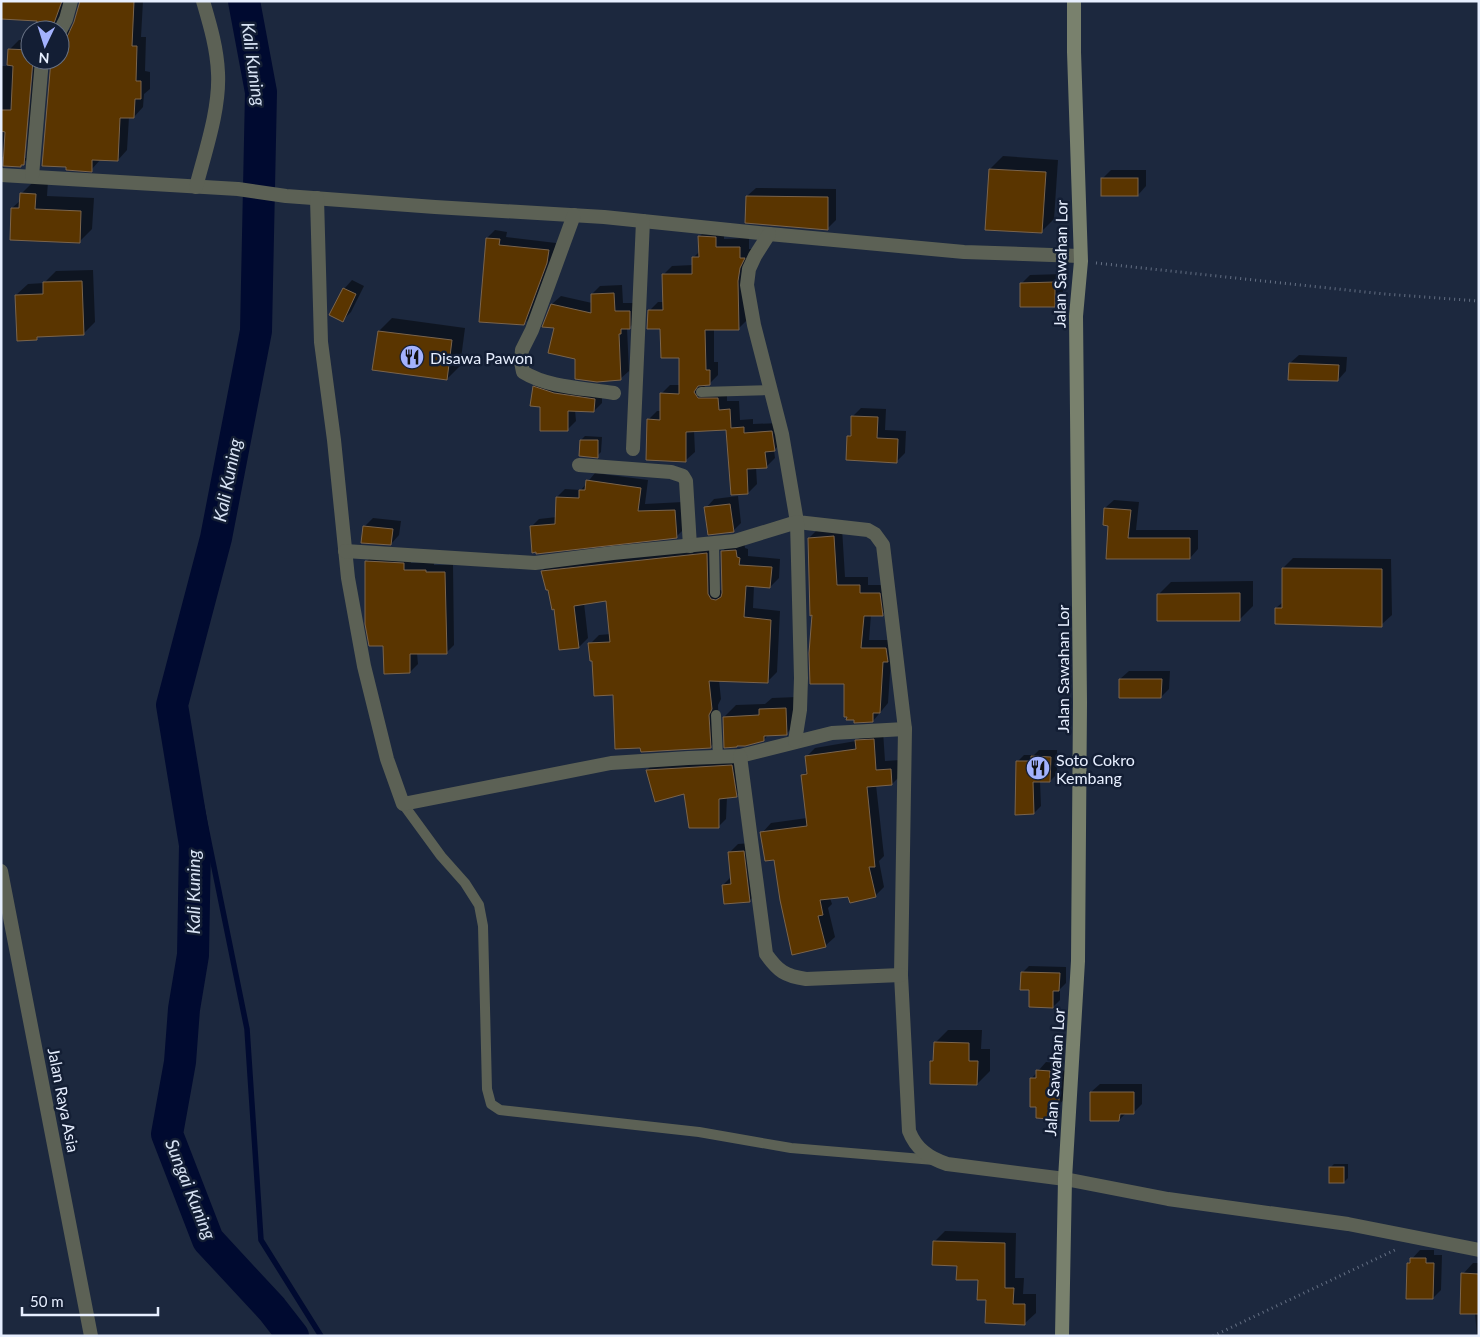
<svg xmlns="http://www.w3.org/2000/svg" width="1480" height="1337" font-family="Lato,sans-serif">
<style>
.shadow{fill:#0007}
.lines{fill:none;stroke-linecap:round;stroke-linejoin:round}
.stream{stroke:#000a30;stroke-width:5.5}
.river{stroke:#000a30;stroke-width:32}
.building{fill:#5a3500;stroke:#7a644c}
.path{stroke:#657084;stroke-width:3;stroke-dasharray:1 4;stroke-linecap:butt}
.service{stroke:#5c6155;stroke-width:10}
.minor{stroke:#5c6155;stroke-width:14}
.secondary{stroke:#79816d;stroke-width:14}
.labels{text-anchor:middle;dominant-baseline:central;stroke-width:5;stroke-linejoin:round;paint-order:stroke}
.street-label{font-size:16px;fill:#e7efff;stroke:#131e34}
.poi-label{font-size:16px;fill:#e7efff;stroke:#131e34;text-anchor:start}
.water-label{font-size:18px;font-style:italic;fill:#d8e3f4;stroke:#131e34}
</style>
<rect width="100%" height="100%" fill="#1c283e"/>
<g class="shadow">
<path d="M2,1H67L66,30H72L80,1H143L141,37H146L145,71L150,72V89L144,94L143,107L134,117H129L127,150L118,160L101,159L91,170L52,60H60V30H38V19Z"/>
<path d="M19,40L30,41V60H32L24,158H26L34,60H41L33,154L20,166L5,157H1V66H9V50Z"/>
<path d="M1003,156L1058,160L1054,219L1041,232L990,169Z"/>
<path d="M1111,170H1146V186L1138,195L1102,179Z"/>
<path d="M34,181H48L47,196L94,198L92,229L79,242L12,208L21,200V194Z"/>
<path d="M756,188L836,189V220L828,228L747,196Z"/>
<path d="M708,228L724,229V239L749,238V249H752L747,320L738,329H714V362H718V375L709,384H703L707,390H727V401H739L740,420L753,419V424L781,423L783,441L774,450L775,458L766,467H756L757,484L748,493L732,494L727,429L694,430L695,452L686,460L648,420L657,411H661V394L670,385H680V356L649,311L658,302H664L663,275L672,266L693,265V258L700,251V236Z"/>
<path d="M495,230L507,232L506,237L556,243L554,254L532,316L524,324L487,238Z"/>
<path d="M93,270L95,322L83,334L40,336L37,338L16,295L28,284L44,283L56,271Z"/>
<path d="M1063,274V298L1055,306L1022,283L1030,275Z"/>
<path d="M352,280L364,286L351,312L342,321L344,289Z"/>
<path d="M622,285L623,303H638V319L629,328H627L629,371L620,379L576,358L556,327L552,304L561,296L592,303V294L600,286Z"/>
<path d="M392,318L465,328L460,366L447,379L379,331Z"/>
<path d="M1299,355L1347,357L1346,371L1338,380L1290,363Z"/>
<path d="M542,379L602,392V403L594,411L575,410L576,421L568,429L541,406L534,387Z"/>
<path d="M861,408L886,409L885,430L906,431L905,453L896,462L848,437L852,433V417Z"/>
<path d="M585,436L602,437L601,452L597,456L581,440Z"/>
<path d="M595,473L648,480L645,504L683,502L684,529L676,537L531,527L539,519L557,517V497L565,489L581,490Z"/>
<path d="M738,496L741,523L733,531L706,508L714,499Z"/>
<path d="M1114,500L1139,502L1136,530H1198V549L1190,558H1107L1109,525L1105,508Z"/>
<path d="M373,518L401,521L399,535L391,544L364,527Z"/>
<path d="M842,528L845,577H868V585H888L890,606L882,614L871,615L869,640H894L891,658L888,703L873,721L845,683L814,614L809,538L817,530Z"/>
<path d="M744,541L745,548L748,549V556L780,559L779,578L770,587L754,586L753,608L780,611L777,672L768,681L719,680L721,699L718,705L719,738L710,747L615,693L593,659L590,644L599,635L611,634L607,600L584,603L588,638L579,647L555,608L542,571L551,562L716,544L717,584L720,590L723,591L722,552L731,542Z"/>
<path d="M374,554L411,556V563L434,562V565H453L454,645L446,653H417L418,664L410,672L385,645L366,562Z"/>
<path d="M1293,558L1391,559L1392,615L1381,625L1276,608L1283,602V568Z"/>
<path d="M1253,581V606L1240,619L1158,595L1171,582Z"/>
<path d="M1129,671H1170L1169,689L1161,697L1120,679Z"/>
<path d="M797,697L798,722L786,734L768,735L764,740L724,717L736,705L765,704L772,698Z"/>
<path d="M883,731L885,761L900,760L901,775L892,784L876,785L884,856L879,861L884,887L875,896L849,895L830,898L832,904L828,908L835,937L825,946L762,833L771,823L807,818L802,776L808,770L806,757L815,748L856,741L866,732Z"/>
<path d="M1039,750H1057V774L1050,781H1040L1041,806L1034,813L1017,762L1024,755H1034Z"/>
<path d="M740,757L744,787L736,795L727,797L726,819L718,827L686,792L656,800L647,770L655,762Z"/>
<path d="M752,843L758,892L750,900L723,885L731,877L730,852L738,844Z"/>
<path d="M1029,966L1066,967V983L1060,989V1000L1053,1007L1030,989L1022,973Z"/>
<path d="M948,1030H982L981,1049H990V1071L977,1084L931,1061L935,1058V1043Z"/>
<path d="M1046,1062L1058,1063V1070L1067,1071V1097L1057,1106V1109L1048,1117L1037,1106L1031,1079Z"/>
<path d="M1100,1084H1142V1104L1133,1113H1126L1119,1120L1091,1092Z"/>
<path d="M1334,1164H1348V1178L1344,1182L1330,1168Z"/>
<path d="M945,1231L1016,1233L1015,1278H1024L1023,1294H1036V1313L1025,1323L987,1299L979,1279L958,1265L934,1242Z"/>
<path d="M1420,1250H1434V1255H1442L1441,1290L1433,1298L1408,1263Z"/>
<path d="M1473,1263H1479V1336H1477L1475,1313L1463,1274Z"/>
</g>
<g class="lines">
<path class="stream" d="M184,690L181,705L247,1029L261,1240L321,1336"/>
<path class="river" d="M244,1L261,92L256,331L216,538L172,705L195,845L193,955L184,1009L180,1062L167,1134L208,1240L272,1309L293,1336"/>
</g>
<g class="building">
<path d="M1,1H62L53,26L37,25V21L1,19Z"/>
<path d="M80,1H134L132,46H137L136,81H141V99H135L134,118H120L118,161L92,160V172L66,170V167L42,166L51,60H60V40L64,39L68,35L74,22Z"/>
<path d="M8,49L30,50V60H33L24,165H21V167L3,166L5,132L1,131V110H11L13,66L7,65Z"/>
<path d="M989,169L1046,172L1042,233L985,230Z"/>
<rect x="1101" y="178" width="37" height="18"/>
<path d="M20,193L36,194L35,209L81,211L80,243L10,240L11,208H19Z"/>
<path d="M746,196L828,197V230L745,223Z"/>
<path d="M698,236L716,237V247H740V258H745L740,268L738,281L739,330H705L706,370H710V385L698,386L694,392L698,398H718L719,410L730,409L731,428L744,427V433L772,431L775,451L765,452L767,468L747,469L748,494L731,495L726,430L686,432V462L646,460L647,419L660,420V393L679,394V358H661L660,329H647L648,310H663L662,274H692V257H699Z"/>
<path d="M486,238L500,239L499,245L549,250L547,263L524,325L479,322Z"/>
<path d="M82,281L84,335L37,337V340L17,341L15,295L43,294V282Z"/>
<path d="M1055,282V307H1020V283Z"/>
<path d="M343,288L356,294L343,322L329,315Z"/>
<path d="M614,293L615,311H630V329H621V334H619L621,380L597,382L575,379V359L548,353L554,328L542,327L551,304L591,313V294Z"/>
<path d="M378,331L452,340L447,380L372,370Z"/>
<path d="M1289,363L1339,365L1338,381L1288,380Z"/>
<path d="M533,386L554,393L595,399L594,412L568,411V431H540V407L530,406Z"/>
<path d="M851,416L878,417L877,438L898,439L897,463L846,460L847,436H851Z"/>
<path d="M580,440H598V458L579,456Z"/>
<path d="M586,480L641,488L638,511L675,510L677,538L536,554V552L532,553L530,526L555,524L556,497L579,498V490H585Z"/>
<path d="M730,504L734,532L708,535L704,507Z"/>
<path d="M1104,508L1131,510L1128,538H1190V559H1106L1108,526L1103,525Z"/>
<path d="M363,526L393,529L391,545L361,543Z"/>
<path d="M834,536L837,585H860V593H880L883,616H864L861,648H886L888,662H883L880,713H873V722L854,723V720H846L847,717H844V684H810L809,653L812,615L810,616L808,538Z"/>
<path d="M736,550L737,557L740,558L739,565L772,567L770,588L746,586L744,617L771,620L768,683L709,681L712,709L709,715L711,748L641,752L640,748L615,749L613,695L594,696L592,661H590L588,643L610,642L606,601L574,606L579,648L559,650L554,609L552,610L548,590H546L541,571L707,553L708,594L711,599L716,600L721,597L722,593L721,551Z"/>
<path d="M365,561L404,563V570H426V572H445L447,654H410V673L384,674L383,646H369L365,624Z"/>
<path d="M1282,568L1382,569V627L1275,624V608H1282Z"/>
<path d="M1240,593V621H1157V594Z"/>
<path d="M1119,679H1162L1161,698H1119Z"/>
<path d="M786,708L787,735L764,736V741L745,746H737V747L724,748L723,717L759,715V709Z"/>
<path d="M874,739L876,770L891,769L892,785L867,787L875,867H869L876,897L850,903L848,897L820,900L823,915L818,916L826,947L792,955L780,900L774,860L765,861L760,832L807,826L801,775L807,774L805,756L856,749L855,740Z"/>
<path d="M1031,756L1051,757L1050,782H1033L1034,814L1015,815L1016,761H1031Z"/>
<path d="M732,765L737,797L719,799V828H689L684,794L655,802L646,770Z"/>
<path d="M744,851L750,902L724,904L722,885L731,884L728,852Z"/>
<path d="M1021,972L1060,973L1059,991H1053V1008L1029,1007V990H1020Z"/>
<path d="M934,1042L969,1043V1061H978L977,1085L930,1084V1061H933Z"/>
<path d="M1036,1070L1050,1071V1078L1059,1079V1107H1049V1119L1036,1118V1107H1030V1078H1036Z"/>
<path d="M1090,1092H1134V1114H1120L1119,1121H1090Z"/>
<rect x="1329" y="1167" width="15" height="16"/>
<path d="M933,1241L1005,1243V1288H1014L1013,1304H1025V1325L985,1323L986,1300H977L978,1280H956L957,1266L932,1265Z"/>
<path d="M1410,1258H1426V1263H1434L1433,1299H1406L1407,1263H1410Z"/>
<path d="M1461,1273L1479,1274V1314H1460Z"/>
</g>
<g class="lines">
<g class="path">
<path d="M1096,263L1384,294L1479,301"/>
<path d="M1213,1336L1397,1249"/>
</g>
<g class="service">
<path d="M701,392L771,390"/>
<path d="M714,543L715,593"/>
<path d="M716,715L718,757"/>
<path d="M403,804L441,856L465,883L479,905L483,926L487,1089L491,1104L500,1110L699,1132L791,1148L934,1160"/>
</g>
<g class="minor">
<path d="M60,31L66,19L71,1"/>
<path d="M1,175L238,189L286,196L435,207L604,217L769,234L964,252L1080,256"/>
<path d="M32,176L42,60"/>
<path d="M196,187C205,152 220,109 218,73C217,48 210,25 203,1"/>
<path d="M317,198L321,342L334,440L348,578L364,666L387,759L403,804L611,763L688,758L740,756L832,733L905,729"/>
<path d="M574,215L532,330L522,350L521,362L523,372C549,388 584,388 614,393"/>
<path d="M769,234L755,256L749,269L747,285L754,325L782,434L797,522L868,530L875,534L883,545L905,729L901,975L909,1131C916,1149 929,1158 947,1164L1065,1179L1168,1199L1348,1224L1479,1250"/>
<path d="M633,449L643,221"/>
<path d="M579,465L671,472L683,476L686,481L690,546"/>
<path d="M345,551L535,563L613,553L735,541L797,522L801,678L800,710L795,741"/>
<path d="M740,756L766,954C778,971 785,976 806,979L901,975"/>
<path d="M1,871L91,1336"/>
</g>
<path class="secondary" d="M1062,1336L1065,1179L1078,961L1080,702L1076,316L1081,261L1074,52V1"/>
</g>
<defs>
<g id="restaurant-disc" transform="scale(1.25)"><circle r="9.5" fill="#a3b2fd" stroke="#131e34"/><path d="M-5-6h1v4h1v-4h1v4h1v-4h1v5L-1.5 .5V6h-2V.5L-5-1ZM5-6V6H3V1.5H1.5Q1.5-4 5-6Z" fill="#111"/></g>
</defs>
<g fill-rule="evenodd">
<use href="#restaurant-disc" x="412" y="357"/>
<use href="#restaurant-disc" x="1038" y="768"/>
</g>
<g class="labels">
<g class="street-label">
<text transform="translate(1060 264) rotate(-89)">Jalan Sawahan Lor</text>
<text transform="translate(1062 669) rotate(-90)">Jalan Sawahan Lor</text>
<text transform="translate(1054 1072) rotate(-86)">Jalan Sawahan Lor</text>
<text transform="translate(64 1100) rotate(79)">Jalan Raya Asia</text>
</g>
<g class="poi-label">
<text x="430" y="357">Disawa Pawon</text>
<text x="1056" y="759">Soto Cokro<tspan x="1056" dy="18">Kembang</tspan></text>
</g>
<g class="water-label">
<text transform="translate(254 64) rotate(82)">Kali Kuning</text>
<text transform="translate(227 480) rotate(-79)">Kali Kuning</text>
<text transform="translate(193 892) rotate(-90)">Kali Kuning</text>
<text transform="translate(191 1189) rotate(68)">Sungai Kuning</text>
</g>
</g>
<rect width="1480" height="1337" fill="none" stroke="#e7efff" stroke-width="5"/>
<g transform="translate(45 45) rotate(184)"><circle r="24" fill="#131e34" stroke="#687285"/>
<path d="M0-4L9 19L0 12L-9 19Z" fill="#a3b2fd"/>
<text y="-8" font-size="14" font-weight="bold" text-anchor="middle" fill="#e7efff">N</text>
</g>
<path d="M22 1307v8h136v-8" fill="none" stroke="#e7efff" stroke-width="2.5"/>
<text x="30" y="1307" font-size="15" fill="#e7efff" stroke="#131e34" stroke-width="4" paint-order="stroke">50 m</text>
</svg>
